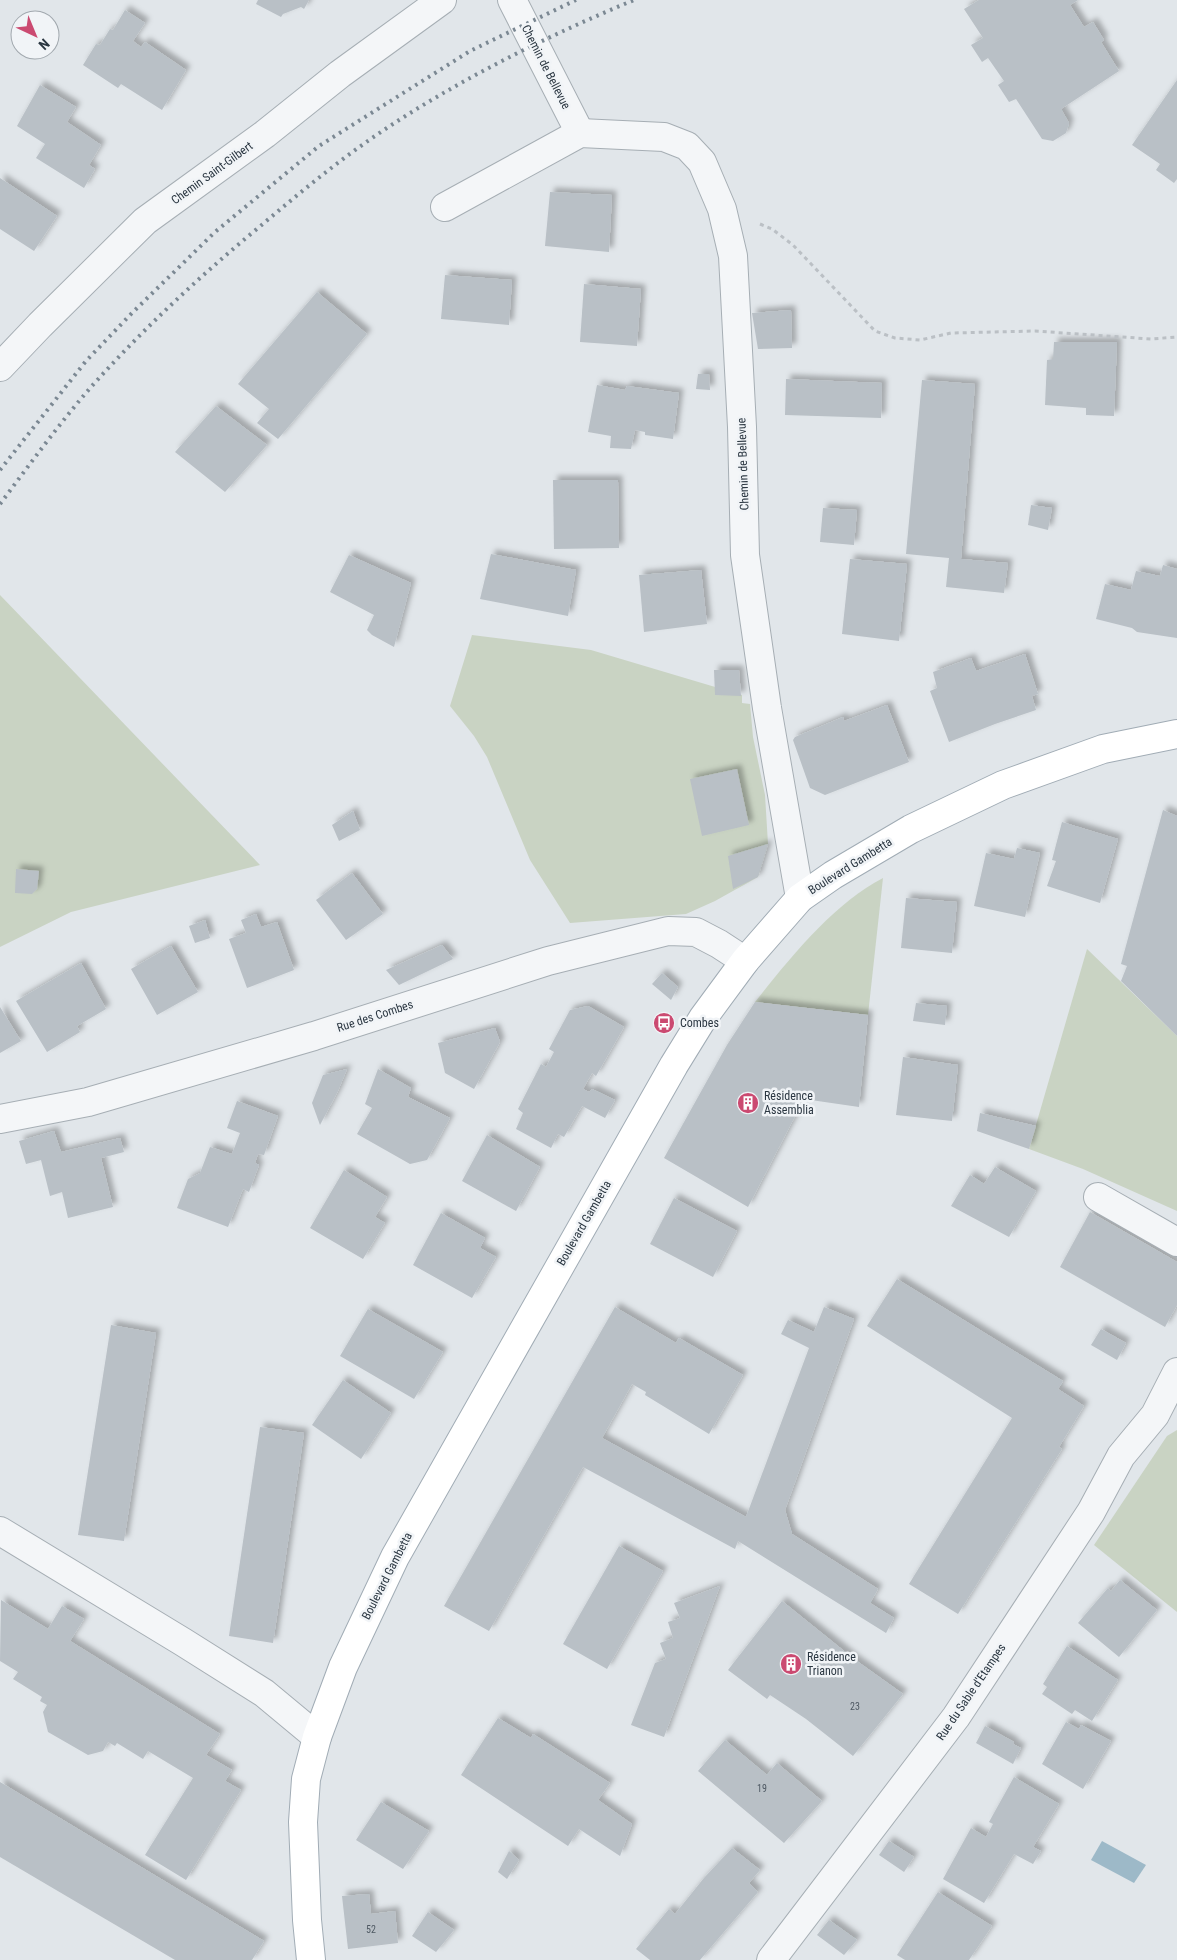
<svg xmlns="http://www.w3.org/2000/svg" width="1177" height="1960" font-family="'Roboto Condensed',sans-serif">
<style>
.green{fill:#c9d3c3}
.water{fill:#9db9c8}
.building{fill:#b9c0c6;filter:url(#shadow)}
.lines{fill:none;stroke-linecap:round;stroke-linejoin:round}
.minor-casing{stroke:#a6aeb4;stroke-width:30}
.major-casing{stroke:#a1acb5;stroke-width:30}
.path{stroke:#bbc0c5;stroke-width:3;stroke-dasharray:4 4;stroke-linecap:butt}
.minor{stroke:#f4f6f8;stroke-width:28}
.major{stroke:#fff;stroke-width:28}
.rail{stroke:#7b8893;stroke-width:4;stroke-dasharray:2.5 5;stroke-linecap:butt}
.labels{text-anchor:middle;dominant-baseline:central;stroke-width:5;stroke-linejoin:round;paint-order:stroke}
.number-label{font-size:10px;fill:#4e5862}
.street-label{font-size:12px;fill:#2a3641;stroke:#f1f4f7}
.poi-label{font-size:12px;fill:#2a3641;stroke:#f1f4f7;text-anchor:start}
</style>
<defs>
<filter id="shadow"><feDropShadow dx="4.5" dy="-4.5" stdDeviation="2.5" flood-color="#0004"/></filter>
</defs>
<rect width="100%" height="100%" fill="#e1e6ea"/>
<g class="green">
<path d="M0,595L260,865L71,912L0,947Z"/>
<path d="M472,635L591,650L742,695V703L750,704L753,737L765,795L768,844L758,877L715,901L686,914L570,923L530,860L487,757L474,736L450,706Z"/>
<path d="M883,878L868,1015L755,1002C789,959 834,903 883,878Z"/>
<path d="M1087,949L1177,1036V1211L1083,1169L1029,1149Z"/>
<path d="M1177,1430V1612L1094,1545L1167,1436Z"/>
</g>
<path class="water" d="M1102,1841L1146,1865L1134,1883L1091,1860Z"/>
<g class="building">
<path d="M258,0H309L304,9L301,7L283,14L281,17L256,4Z"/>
<path d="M979,0H1078L1070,5L1084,27L1093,22L1104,40L1101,42L1119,71L1061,109L1069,123L1066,133L1053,141L1042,139L1016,99L1009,102L998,85L1004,81L988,58L982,62L971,45L983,38L964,9Z"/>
<path d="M125,10L145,23L133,41L141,47L145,42L186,70L162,110L121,84L118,88L83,65L96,44L100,45L110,29L113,30Z"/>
<path d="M1177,80V179L1174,183L1156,170L1160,164L1132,145Z"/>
<path d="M40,85L76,107L67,122L101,145L89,165L95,169L84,188L36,158L45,144L17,126Z"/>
<path d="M0,178L57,216L34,251L0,229Z"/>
<path d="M550,192L612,195L609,252L545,246Z"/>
<path d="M445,275L512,280L509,325L441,319Z"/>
<path d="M584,284L641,289L637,346L580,342Z"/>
<path d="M317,292L367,334L278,439L257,423L269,409L238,384Z"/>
<path d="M791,310L792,348L758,349L752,313Z"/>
<path d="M1054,342H1117L1114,416L1086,415V408L1045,405L1047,360L1053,359Z"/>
<path d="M698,374H709L710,390L696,389Z"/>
<path d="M786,379L882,383L881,418L785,415Z"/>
<path d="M922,380L975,384L961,559L1008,563L1004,593L946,587L949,558L906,554Z"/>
<path d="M597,385L625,390L627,386L679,393L673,439L645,435V432L635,430L631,449L610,448L611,436L588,432Z"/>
<path d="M216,406L267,445L225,492L175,452Z"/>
<path d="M553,480H618L619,548L554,549Z"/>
<path d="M1031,505L1052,508L1048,530L1028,525Z"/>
<path d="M823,508L857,510L854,545L820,542Z"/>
<path d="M491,554L576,570L568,616L480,599Z"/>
<path d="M349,555L411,583L394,647L372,635L367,630L374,615L330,592Z"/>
<path d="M850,559L907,564L899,641L842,634Z"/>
<path d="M1163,565L1177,569V638L1137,632L1132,628L1096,619L1105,584L1131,590L1136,571L1160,576Z"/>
<path d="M701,570L707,624L644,632L639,575Z"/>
<path d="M1025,654L1038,694L1032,696L1036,710L995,724L949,742L930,691L937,688L933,672L971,658L976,671Z"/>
<path d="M714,670H739L741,696L715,695Z"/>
<path d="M887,705L909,762L825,795L810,788L793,740L795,737L843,717L844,721Z"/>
<path d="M737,769L749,825L702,836L690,779Z"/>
<path d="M1163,810L1177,816V1036L1121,981L1127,966L1121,964Z"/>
<path d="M353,811L360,830L339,841L332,825Z"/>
<path d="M1062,822L1118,839L1100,903L1047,886L1056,861L1052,860Z"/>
<path d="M768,844L758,877L733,889L728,856Z"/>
<path d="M1017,848L1040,853L1025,917L974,906L986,853L1014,859Z"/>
<path d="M16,869L39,871L37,889L32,894L15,893Z"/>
<path d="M352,873L383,914L346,940L316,900Z"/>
<path d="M906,898L957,902L952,953L901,948Z"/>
<path d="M256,914L261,927L277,922L294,970L247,988L229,939L246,933L241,920Z"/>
<path d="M205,920L210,938L195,943L189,926Z"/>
<path d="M442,945L453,959L399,985L386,970Z"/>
<path d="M171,946L198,992L157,1015L131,969Z"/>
<path d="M81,963L106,1009L77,1026L80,1032L47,1052L16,1001Z"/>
<path d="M662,973L678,987L671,1000L652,984Z"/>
<path d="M755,1002L868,1015L859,1107L804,1099L748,1207L664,1158L727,1045Z"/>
<path d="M916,1003L947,1006L945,1025L913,1021Z"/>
<path d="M588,1006L624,1027L596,1076L592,1073L583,1089L589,1092L592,1089L615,1100L605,1118L582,1106L564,1137L558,1134L551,1148L516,1129L523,1113L518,1109L541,1064L546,1067L554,1052L549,1049L570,1010Z"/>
<path d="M0,1007L21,1041L0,1053Z"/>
<path d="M495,1028L500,1042L474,1089L445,1073L438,1043Z"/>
<path d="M903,1057L958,1065L952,1121L896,1115Z"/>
<path d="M347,1069L338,1091L320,1125L312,1103L323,1075Z"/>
<path d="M378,1069L411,1088L408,1097L450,1118L427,1160L410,1164L357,1134L372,1108L365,1104Z"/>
<path d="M237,1101L278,1116L264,1155L258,1154L255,1163L259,1165L249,1192L243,1189L228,1227L177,1208L188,1179L200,1173L210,1147L232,1154L240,1133L227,1128Z"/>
<path d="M980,1113L1036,1126L1029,1149L977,1131Z"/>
<path d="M54,1131L61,1152L120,1138L124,1152L101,1158L113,1207L68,1218L62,1192L50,1196L41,1160L26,1164L19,1141Z"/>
<path d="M487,1135L540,1167L516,1211L462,1181Z"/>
<path d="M995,1167L1036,1191L1009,1237L951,1206L970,1175L984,1184Z"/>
<path d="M344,1170L387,1197L375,1217L385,1223L363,1259L310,1228Z"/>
<path d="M674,1198L737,1231L713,1277L650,1244Z"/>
<path d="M1090,1212L1177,1262V1305L1165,1327L1060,1267Z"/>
<path d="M441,1213L485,1238L480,1248L496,1257L472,1298L413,1265Z"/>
<path d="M897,1279L1063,1381L1058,1389L1084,1406L1059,1447L1062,1449L958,1614L909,1584L1012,1418L867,1326Z"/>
<path d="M615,1307L676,1343L679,1338L743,1375L709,1434L645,1395L646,1392L632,1384L602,1438L746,1517L809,1348L781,1334L788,1320L814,1332L824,1307L854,1319L785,1510L792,1534L878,1589L870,1603L894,1618L886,1633L738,1541L735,1549L583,1467L489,1631L444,1606Z"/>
<path d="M368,1309L443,1352L414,1399L340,1356Z"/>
<path d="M111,1325L156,1333L124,1541L78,1535Z"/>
<path d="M1101,1329L1126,1343L1117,1360L1091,1345Z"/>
<path d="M343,1380L391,1413L361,1459L312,1425Z"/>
<path d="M260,1427L304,1433L273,1643L229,1636Z"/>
<path d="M619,1546L663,1571L607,1669L563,1644Z"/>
<path d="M1120,1580L1157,1610L1119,1657L1078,1623L1108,1588L1111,1591Z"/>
<path d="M720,1586L664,1737L631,1725L655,1663L666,1659L660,1643L673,1638L668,1622L680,1618L674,1603Z"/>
<path d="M1,1600L48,1629L62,1606L84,1619L70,1641L220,1734L206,1755L232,1770L225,1781L241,1790L186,1880L145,1855L193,1778L148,1751L143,1759L117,1743L115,1746L108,1742L103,1751L88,1755L48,1732L43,1712L47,1705L40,1701L42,1697L13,1679L18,1672L0,1661Z"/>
<path d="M782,1601L854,1659L903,1694L853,1756L806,1719L770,1695L767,1699L728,1670Z"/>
<path d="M1067,1646L1118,1680L1092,1721L1075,1710L1072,1714L1042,1694L1047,1687L1043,1684Z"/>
<path d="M498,1718L531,1738L533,1734L610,1783L598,1800L632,1824L620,1856L579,1829L568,1846L461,1775Z"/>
<path d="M1066,1722L1079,1729L1081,1725L1111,1741L1083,1789L1042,1764Z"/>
<path d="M985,1726L1014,1742L1013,1744L1021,1748L1013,1764L976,1743Z"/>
<path d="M725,1740L767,1775L777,1763L822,1801L784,1843L698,1771Z"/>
<path d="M1014,1777L1059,1804L1033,1847L1041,1851L1033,1864L1014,1854L984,1903L943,1879L971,1828L986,1837L993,1824L989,1822Z"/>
<path d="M0,1782L264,1941L252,1960H175L0,1857Z"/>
<path d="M381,1802L429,1831L403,1869L356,1840Z"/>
<path d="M889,1841L914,1857L904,1872L879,1855Z"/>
<path d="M732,1848L760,1870L749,1883L758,1892L700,1960H650L636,1949L669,1909L675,1914L704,1878Z"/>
<path d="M509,1851L519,1860L507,1879L498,1872Z"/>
<path d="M938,1892L992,1926L969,1960H905L897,1955Z"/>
<path d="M369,1894L371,1914L395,1911L398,1943L348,1949L342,1896Z"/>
<path d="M428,1912L454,1930L436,1952L412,1936Z"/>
<path d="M829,1920L857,1940L844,1955L817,1935Z"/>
</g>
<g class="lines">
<g class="minor-casing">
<g id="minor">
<path d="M512,0L580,133"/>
<path d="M445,207L580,133L664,137L687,146L702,162L722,209L733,256L742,427L745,555L767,708L800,898"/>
<path d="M0,367L40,325L145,221L265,134L340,74L442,0"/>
<path d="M0,1119L88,1102L314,1036L548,961L668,931L696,932L719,944L745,961"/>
<path d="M1098,1197L1177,1242"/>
<path d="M0,1531L183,1642L264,1693L317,1737"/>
<path d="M771,1960L956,1717L1091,1512L1121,1456L1155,1415L1177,1372"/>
</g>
</g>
<g class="major-casing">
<path id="major" d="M311,1960L307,1920L303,1822L306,1779L317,1737L343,1667L395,1557L674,1065L703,1018L745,961L800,898L833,875L911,829L1003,785L1103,749L1177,734"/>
</g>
<path class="path" d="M760,224L772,229L793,245L875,331L895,338L920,340L951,333L1035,331L1151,339L1177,337"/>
<use href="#minor" class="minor"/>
<use href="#major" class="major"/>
<g class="rail">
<path d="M0,470L86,361L132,313L215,232L319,146L470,51L576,0"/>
<path d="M0,504C30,464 59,424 91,387C144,328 198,278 258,228C296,196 334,164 375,136C454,82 545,37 634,0"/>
</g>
</g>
<defs>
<g id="bus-disc" transform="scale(1.125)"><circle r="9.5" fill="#cb4a71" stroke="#f1f4f7"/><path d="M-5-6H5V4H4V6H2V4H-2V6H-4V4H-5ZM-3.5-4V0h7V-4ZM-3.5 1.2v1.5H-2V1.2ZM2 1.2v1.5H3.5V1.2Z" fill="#fff"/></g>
<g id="building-disc" transform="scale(1.125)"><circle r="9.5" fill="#cb4a71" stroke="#f1f4f7"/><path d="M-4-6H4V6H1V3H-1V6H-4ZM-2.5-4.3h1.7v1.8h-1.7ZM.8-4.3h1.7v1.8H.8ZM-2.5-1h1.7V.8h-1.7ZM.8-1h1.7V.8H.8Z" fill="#fff"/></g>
</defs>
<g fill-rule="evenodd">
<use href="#bus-disc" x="664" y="1023"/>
<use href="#building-disc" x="748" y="1103"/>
<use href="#building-disc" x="791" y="1664"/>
</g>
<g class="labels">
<g class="number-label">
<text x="855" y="1706">23</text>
<text x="762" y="1788">19</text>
<text x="371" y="1929">52</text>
</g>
<g class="street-label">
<text transform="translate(546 67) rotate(63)">Chemin de Bellevue</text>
<text transform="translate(212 173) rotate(-36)">Chemin Saint-Gilbert</text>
<text transform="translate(743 464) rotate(-92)">Chemin de Bellevue</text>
<text transform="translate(850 866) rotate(-32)">Boulevard Gambetta</text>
<text transform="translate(375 1016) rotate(-18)">Rue des Combes</text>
<text transform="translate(584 1223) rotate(-60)">Boulevard Gambetta</text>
<text transform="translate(387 1576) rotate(-63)">Boulevard Gambetta</text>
<text transform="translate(971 1692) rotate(-56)">Rue du Sable d'Etampes</text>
</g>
<g class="poi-label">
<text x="680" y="1023">Combes</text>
<text x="764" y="1096">Résidence<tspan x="764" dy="14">Assemblia</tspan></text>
<text x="807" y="1657">Résidence<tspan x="807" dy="14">Trianon</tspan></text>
</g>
</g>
<g transform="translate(35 35) rotate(136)"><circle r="24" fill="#f1f4f7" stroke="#a1a8ae"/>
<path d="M0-4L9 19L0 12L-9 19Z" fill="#cb4a71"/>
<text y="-8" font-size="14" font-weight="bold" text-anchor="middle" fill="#2a3641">N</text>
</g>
</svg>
